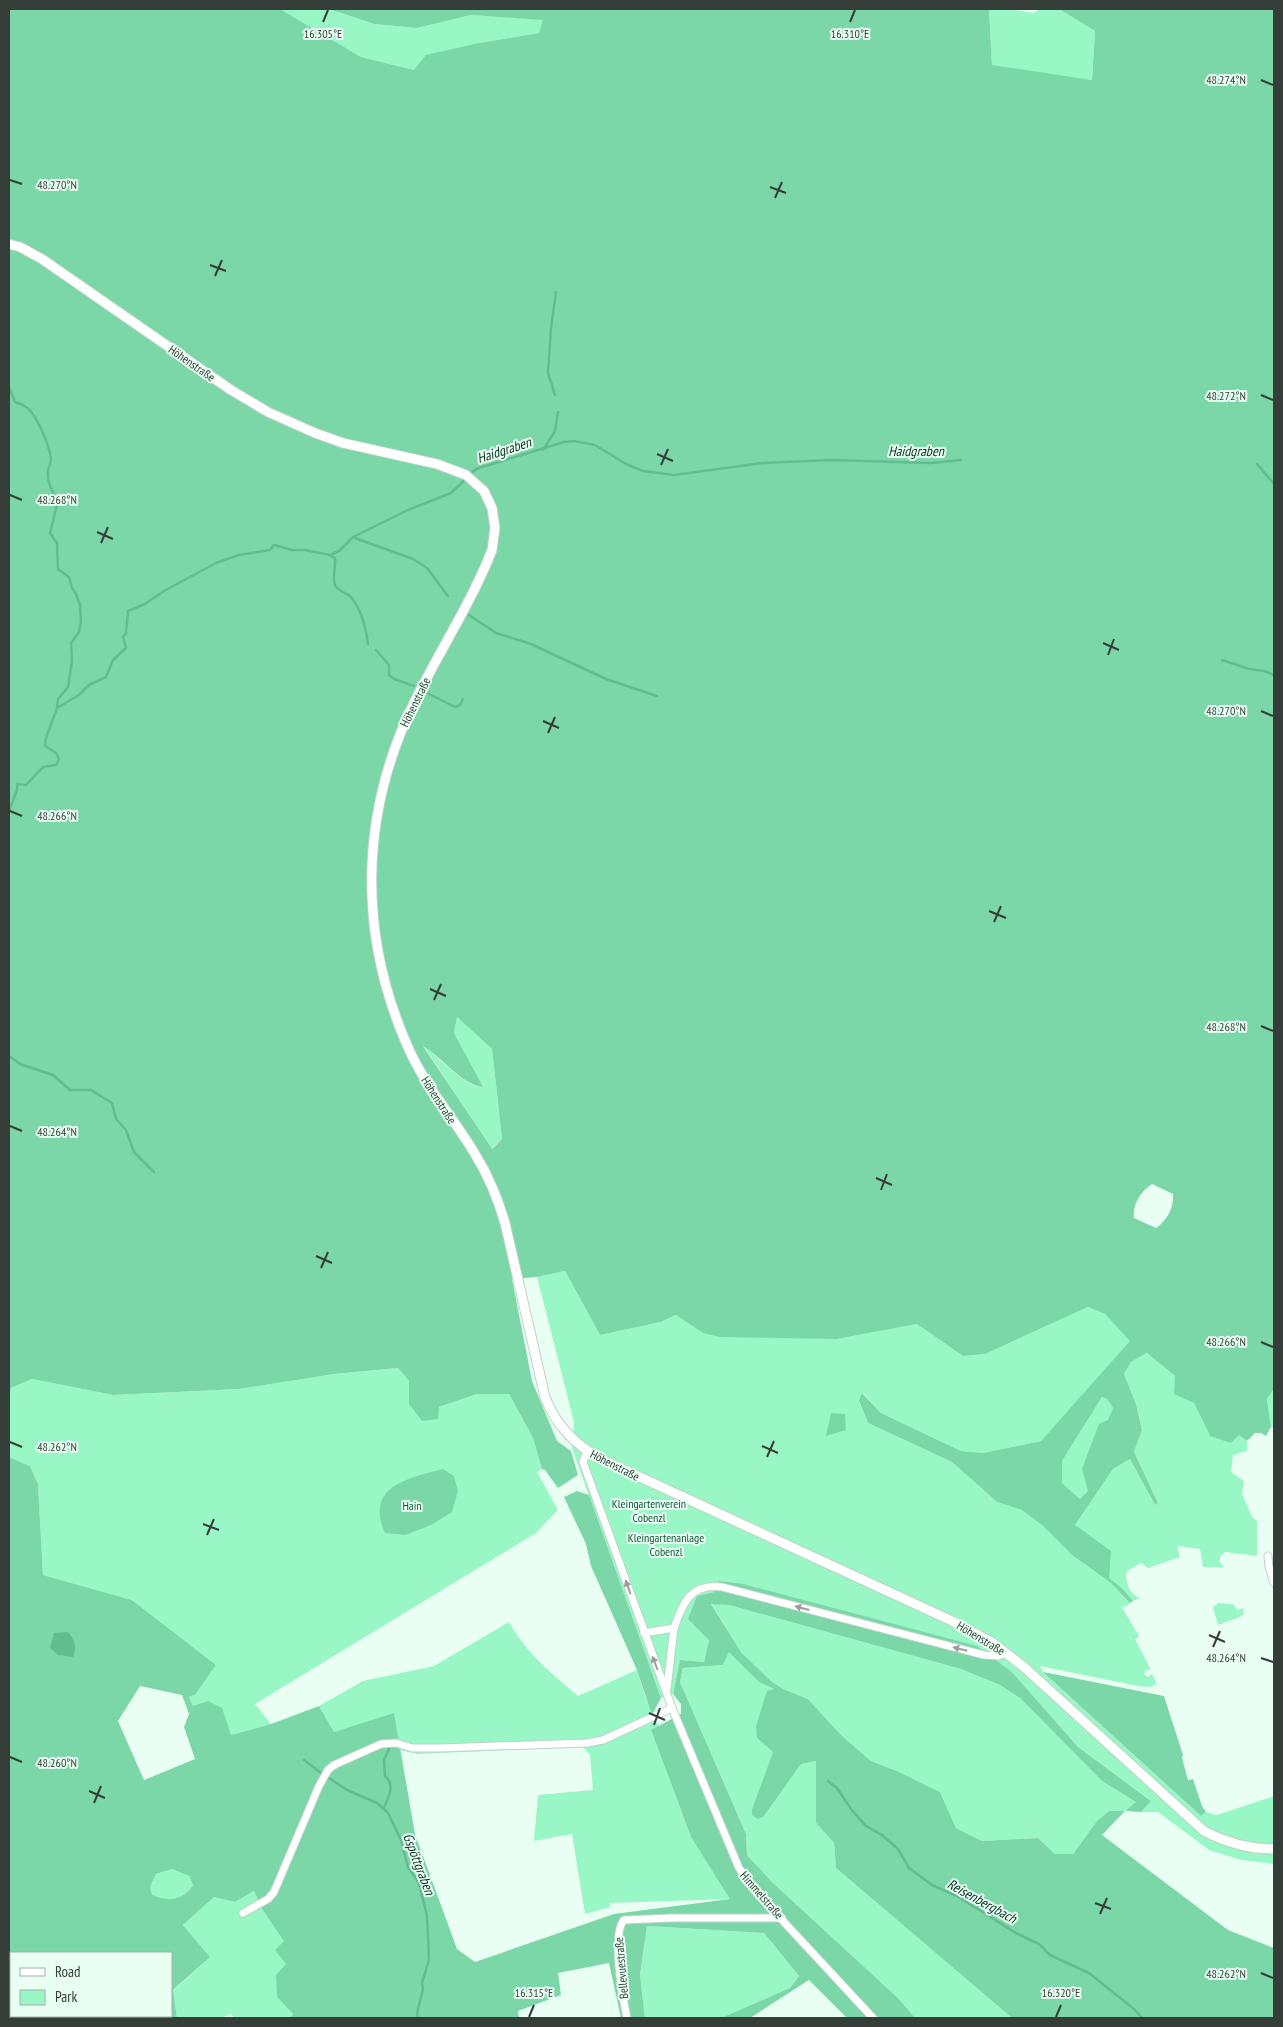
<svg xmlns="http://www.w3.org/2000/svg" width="1283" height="2027" font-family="'PT Sans Narrow',sans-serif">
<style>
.green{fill:#99f6c5}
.forest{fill:#7bd7a8;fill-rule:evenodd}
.water{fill:#61bd8f}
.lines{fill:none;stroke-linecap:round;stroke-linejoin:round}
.stream{stroke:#61bd8f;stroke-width:2.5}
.minor-casing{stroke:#bfd3c7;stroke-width:9}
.tertiary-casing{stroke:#bfd3c7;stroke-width:11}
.minor{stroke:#fff;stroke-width:7}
.tertiary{stroke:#fff;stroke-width:9}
.oneway{fill:#9a9e9c}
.ticks{fill:none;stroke:#353d38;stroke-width:2}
.labels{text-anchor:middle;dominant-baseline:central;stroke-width:4;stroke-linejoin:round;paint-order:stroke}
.street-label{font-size:12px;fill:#353d38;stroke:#eafff3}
.park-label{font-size:12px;fill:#0f5739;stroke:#eafff3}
.water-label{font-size:14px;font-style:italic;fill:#0a3321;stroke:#eafff3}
.ticks-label{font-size:12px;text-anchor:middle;fill:#353d38;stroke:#eafff3;stroke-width:4;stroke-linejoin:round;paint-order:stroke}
</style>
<rect width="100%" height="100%" fill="#eafff3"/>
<g class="green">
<path d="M280,9H329L374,24L417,28L471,15L544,19L539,33L479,43L414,70L361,57Z"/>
<path d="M989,9H1010L1033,13L1040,9H1059L1095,31L1092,80L992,66Z"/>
<path d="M457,1017L492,1049L502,1139L491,1149L422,1043C435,1055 464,1086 482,1087L454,1033Z"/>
<path d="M565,1271L600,1335L661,1322L677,1315L703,1333L837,1339L917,1324L963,1356L985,1354L1088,1307L1105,1314L1131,1341L1041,1441L983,1453L961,1451L881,1413L863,1393L859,1402L868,1423L952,1462L997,1502L1023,1510L1042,1525L1072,1555L1111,1583L1130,1603L1126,1607L1122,1606L1123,1609L1138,1634L1139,1637L1135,1639L1151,1670H1146L1144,1674L1148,1677L1152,1674L1156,1682L1155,1685L1149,1687L1138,1686L1040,1666L1043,1672L1201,1816L1206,1812L1216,1815L1223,1813L1274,1796V1864L1241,1860L1209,1850L1158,1812H1141L1150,1800L1078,1747L1013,1673L714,1592L697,1596L709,1640L704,1662L680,1660L673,1694L661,1698L572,1448L574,1422L537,1277Z"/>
<path d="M1147,1353L1175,1376L1194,1403L1210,1436L1239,1434L1247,1441V1451L1233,1455L1231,1472L1244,1481L1242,1494L1252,1517L1257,1521V1556L1225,1552L1220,1557V1562L1224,1567H1203L1200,1549L1177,1546L1180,1557L1148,1568L1141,1563L1127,1571C1124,1581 1130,1595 1140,1598L1133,1601L1123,1589L1109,1578L1075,1525L1113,1469L1130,1459L1155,1505L1158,1503L1134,1452L1142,1430L1136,1404L1124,1374L1131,1362Z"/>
<path d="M398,1368L409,1381V1404L439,1407L477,1394H509L533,1438L542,1469L537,1472L558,1510L536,1533L255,1704L271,1724L231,1735L193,1706L189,1697L195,1695L216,1665L132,1600L43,1575L38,1484L30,1466L9,1457V1398L11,1388L32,1379L113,1395L239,1389L334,1374Z"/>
<path d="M1274,1389V1428L1271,1427L1267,1399Z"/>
<path d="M1102,1397L1107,1399L1113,1408L1088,1492L1080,1499L1062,1483V1461Z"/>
<path d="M711,1603L729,1605L961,1669L1000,1685L1020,1698L1102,1781L1136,1802L1125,1811H1109L1097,1821L1073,1854H1055L1038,1838L982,1841L956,1828L940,1792L897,1771L871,1761L841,1735L808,1699L783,1689L771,1681L741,1652Z"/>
<path d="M1218,1603L1233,1604L1238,1610L1243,1608L1244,1613L1242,1616L1218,1625L1213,1607Z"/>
<path d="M509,1622C528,1655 549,1671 578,1696L637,1670L646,1699L659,1727L651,1730L691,1837L731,1899L610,1903V1907L585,1914L572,1834L534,1841L538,1795L593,1790L590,1755L583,1747L417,1754L400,1750L394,1714L334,1732L319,1706L363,1681L434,1666Z"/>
<path d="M729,1651L759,1682L774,1689L757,1738L773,1752L752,1809L764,1816L801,1764L816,1761V1823L834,1843L836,1868L1012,2018H915L898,1998L773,1883L747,1855L746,1834L680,1682L683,1668L723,1665Z"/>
<path d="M172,1869L189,1876L193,1885C181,1901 169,1902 152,1896L150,1887L156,1874Z"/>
<path d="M254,1891L262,1909L285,1941L286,1964L277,1997L293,2014L290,2018H234L231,2014L222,2018H177L173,1991L210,1957L183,1925L214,1897L235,1902Z"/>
<path d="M647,1926L764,1933L799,1976L790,1988L721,2018H645L640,1975Z"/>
</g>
<g class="forest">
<path d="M9,9H280L361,57L414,70L426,55L479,43L539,33L543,20L471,15L417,28L374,24L329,9H989L992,65L1092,80L1095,31L1059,9H1274V1389L1267,1399L1271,1427L1266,1436L1261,1433H1255L1247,1441L1239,1435L1231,1443L1210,1436L1194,1403L1174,1394L1175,1376L1147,1353L1131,1362L1124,1374L1136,1404L1142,1430L1134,1452L1158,1503L1155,1505L1130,1459L1113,1469L1075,1525L1111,1551L1109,1578L1123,1589L1133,1601L1130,1603L1111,1583L1072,1555L1042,1525L1022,1510L997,1502L952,1462L868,1423L859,1401L862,1393L881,1413L961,1451L983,1453L1041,1441L1130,1341L1105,1314L1088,1307L985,1354L963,1356L917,1324L837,1339L720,1337L703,1333L676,1315L661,1322L600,1335L565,1271L537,1277L512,1279L532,1381L557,1441L571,1451L578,1475L558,1488L545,1470L542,1469L533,1438L509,1394H477L439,1407L438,1419L422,1421L409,1404V1381L398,1368L334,1374L239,1389L113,1395L32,1379L11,1388L9,1398ZM457,1017L492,1049L502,1139L492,1149L423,1046C441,1056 460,1084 483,1087L454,1033ZM1152,1184L1173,1194C1174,1208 1167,1220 1156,1228L1134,1218C1132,1205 1141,1191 1152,1184ZM1102,1397L1107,1399L1113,1408L1108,1420L1099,1424L1082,1469L1088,1491L1080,1499L1062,1483V1461Z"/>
<path d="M831,1413L845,1414L846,1430L826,1436Z"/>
<path d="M9,1457L30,1466L38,1484L43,1575L132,1600L216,1665L195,1695L189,1697L193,1706L208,1701L222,1708L231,1735L271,1724L319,1706L334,1732L394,1713L415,1834L457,1949L475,1962L614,1914L730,1899L691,1837L651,1730L681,1714V1704L673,1694L680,1660L704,1662L709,1640L688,1619L697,1596L714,1592L719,1581L743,1584L977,1646L1013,1673L1078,1747L1151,1801L1141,1812L1125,1811L1102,1835L1228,1930L1274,1948V2018H1012L836,1868L834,1843L816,1823V1761L801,1764L764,1816L758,1819L752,1815V1809L773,1752L757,1738L756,1726L767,1691L774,1689L759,1682L729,1652L723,1665L683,1668L680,1682L746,1834L747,1855L773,1883L898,1998L915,2018H847L809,1980L750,2018H721L790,1988L799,1976L764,1933L647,1926L640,1975L645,2018H621L609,1963L558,1973L561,1995L518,2011L519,2018H290L293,2014L277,1997L276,1975L286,1964L275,1950L284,1941L262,1909L254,1891L235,1902L214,1897L183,1925L210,1957L173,1990L177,2018H9ZM711,1604L729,1605L961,1669L1000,1685L1020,1698L1102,1781L1136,1802L1125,1811H1109L1097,1821L1073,1854H1055L1038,1838L982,1841L956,1828L940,1792L897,1771L871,1761L841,1735L808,1699L783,1689L771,1681L741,1652ZM140,1686L182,1695L189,1714L184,1727L195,1759L144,1780L118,1721ZM172,1869L189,1876L193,1885C182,1901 168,1902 152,1895L150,1887L156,1874ZM11,1953H171V2016H11Z"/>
<path d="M443,1469L454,1476L458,1491L452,1512L431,1525L405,1535L385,1533C364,1486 409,1478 443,1469Z"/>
<path d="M577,1491L589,1495L661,1698L652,1715L637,1670L591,1566L586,1544L564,1497Z"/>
<path d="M1043,1672L1164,1696L1183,1755L1182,1758L1188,1780L1193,1779L1202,1806L1206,1812L1201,1816Z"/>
</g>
<path class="water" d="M68,1632C75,1640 77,1647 73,1657L58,1655L50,1648L54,1633Z"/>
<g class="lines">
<g class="stream">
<path d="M9,387L15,402C19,403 23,405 26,407C36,413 50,447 51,459C51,464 48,467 48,471C47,481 52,493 58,500L50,533L57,543L58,569L69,577L72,588L76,594L80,605L81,622L79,632L71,643L72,661L68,687L58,699L57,708L46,738L45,746L56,753L59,759L56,765L43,767L26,785L17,784V790L9,811"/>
<path d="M555,395L548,373L551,328L556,292"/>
<path d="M543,450L555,431L558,412"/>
<path d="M1257,464L1274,484"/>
<path d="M355,538L413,559L427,568L448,596"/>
<path d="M331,556L335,558C336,566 332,579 335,585C339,592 346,592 351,597C362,611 366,627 368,644"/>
<path d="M469,615L496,633L531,644L606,679L657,696"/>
<path d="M376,650L389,665V675L394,679L414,686"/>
<path d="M1222,660L1249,669L1264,671L1274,675"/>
<path d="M427,693L455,707L460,705L463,699"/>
<path d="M57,708L79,695L89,685L106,677L113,660L126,648L123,637L126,633L128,611L145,604L164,591L216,563L239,555L270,550L274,545L292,550H305L330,555L339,551L353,537L408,510L451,493L476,469L564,442L574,441L595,445L626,464L643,471L674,475L762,463L831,460L930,463L961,460"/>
<path d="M9,1056L20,1064L53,1075L70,1090H91L112,1103L116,1119L126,1130L134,1152L154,1172"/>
<path d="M304,1760L321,1773"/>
<path d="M326,1776L347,1790L377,1803L388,1813L401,1840L408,1867L419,1883L427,1916L429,1960L422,1983L423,1989L417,2013L418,2018"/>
<path d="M828,1781L837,1788L851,1809L866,1826L882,1835L898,1849L909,1868L932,1885L957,1896L1016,1933L1039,1944L1050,1955L1089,1973L1134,2009L1142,2018"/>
<path d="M384,1808C388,1797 396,1786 385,1776L384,1760L389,1749"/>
</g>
<g class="minor-casing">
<g id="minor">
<path d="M587,1451L583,1462L672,1708L739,1868L756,1892L873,2018"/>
<path d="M1268,1556L1269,1567L1274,1583"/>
<path d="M644,1633L674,1628C683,1602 691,1583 722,1587L984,1655L998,1656L1007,1653"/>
<path d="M667,1688L674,1628"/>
<path d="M243,1913L268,1899L274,1892L319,1786L328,1770L334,1765L381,1744L396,1743L412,1748H440L587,1743L603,1740L672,1708"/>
<path d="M627,2018C623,1999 611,1934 624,1920L670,1918H782"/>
</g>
</g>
<g class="tertiary-casing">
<path id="tertiary" d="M9,244L20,247L42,259L231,390L268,412L315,433L343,443L437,464L466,475L484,491L492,508L495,528L492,550C471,604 438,653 413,705C360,815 358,933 407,1045C424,1085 453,1117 475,1154C488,1175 498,1199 505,1223L545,1397C556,1426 576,1446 603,1460L952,1621L993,1643L1024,1667L1204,1831C1227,1843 1249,1849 1274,1849"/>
</g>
<use href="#minor" class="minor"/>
<use href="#tertiary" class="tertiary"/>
</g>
<defs><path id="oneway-solid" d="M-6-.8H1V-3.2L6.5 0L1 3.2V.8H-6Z" transform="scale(1.25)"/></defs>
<g class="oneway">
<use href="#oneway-solid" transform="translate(628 1587) rotate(-110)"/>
<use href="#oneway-solid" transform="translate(802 1608) rotate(-165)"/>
<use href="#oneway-solid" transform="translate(960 1649) rotate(-166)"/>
<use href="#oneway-solid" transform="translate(655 1663) rotate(-111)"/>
</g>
<path class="ticks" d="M323,22L328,10M850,22L855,10M1261,80L1273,85M10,180L22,184M770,187L786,193M775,198L782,182M210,265L226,271M215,276L222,260M1261,395L1273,400M657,454L673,461M661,465L668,449M10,495L22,500M97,532L113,539M101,543L108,527M1103,643L1119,650M1108,655L1114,639M1261,711L1273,716M543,721L559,728M548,733L555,717M10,811L22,816M989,911L1006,918M994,922L1001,906M430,989L446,996M434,1000L441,984M1261,1026L1273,1031M10,1126L22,1131M876,1178L892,1185M881,1190L887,1174M316,1256L332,1263M321,1268L328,1252M1261,1342L1273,1347M10,1442L22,1447M762,1446L778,1453M767,1457L774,1441M203,1524L219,1530M207,1535L214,1519M1209,1635L1225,1642M1213,1647L1220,1631M1261,1658L1273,1662M649,1713L665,1720M654,1725L660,1708M10,1757L22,1762M89,1791L105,1798M94,1803L101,1786M1095,1903L1111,1909M1100,1914L1107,1898M1261,1973L1273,1978M529,2017L534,2005M1056,2017L1061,2005"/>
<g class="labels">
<g class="street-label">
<text transform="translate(192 363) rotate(35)">Höhenstraße</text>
<text transform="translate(415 702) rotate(-64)">Höhenstraße</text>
<text transform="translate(439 1100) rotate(57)">Höhenstraße</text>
<text transform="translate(615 1465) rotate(27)">Höhenstraße</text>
<text transform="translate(981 1638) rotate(31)">Höhenstraße</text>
<text transform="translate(762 1895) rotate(49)">Himmelstraße</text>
<text transform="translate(621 1968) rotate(-95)">Bellevuestraße</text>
</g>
<g class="park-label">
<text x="649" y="1503">Kleingartenverein<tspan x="649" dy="14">Cobenzl</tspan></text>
<text x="412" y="1505">Hain</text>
<text x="666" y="1537">Kleingartenanlage<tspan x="666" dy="14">Cobenzl</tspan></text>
</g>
<g class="water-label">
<text transform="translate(504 450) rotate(-18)">Haidgraben</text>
<text x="916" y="451">Haidgraben</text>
<text transform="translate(419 1864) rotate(69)">Gspöttgraben</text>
<text transform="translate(982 1901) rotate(29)">Reisenbergbach</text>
</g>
</g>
<g class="ticks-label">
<text x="323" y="38">16.305°E</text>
<text x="850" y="38">16.310°E</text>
<text x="1226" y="84">48.274°N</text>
<text x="57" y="189">48.270°N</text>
<text x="1226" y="400">48.272°N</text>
<text x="57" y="504">48.268°N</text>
<text x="1226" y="715">48.270°N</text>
<text x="57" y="820">48.266°N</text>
<text x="1226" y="1031">48.268°N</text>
<text x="57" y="1136">48.264°N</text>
<text x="1226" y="1346">48.266°N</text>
<text x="57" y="1451">48.262°N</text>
<text x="1226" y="1662">48.264°N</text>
<text x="57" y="1767">48.260°N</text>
<text x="1226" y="1978">48.262°N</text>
<text x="534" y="1997">16.315°E</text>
<text x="1061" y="1997">16.320°E</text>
</g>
<rect width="1283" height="2027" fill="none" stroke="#353d38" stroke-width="20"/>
<rect x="10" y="1952" width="162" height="65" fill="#eafff3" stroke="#a2b1a8"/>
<rect x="20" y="1968" width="25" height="8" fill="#ffffff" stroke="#a2b1a8"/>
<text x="55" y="1977" font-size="15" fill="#353d38">Road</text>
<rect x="20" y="1990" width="25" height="15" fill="#99f6c5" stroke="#a2b1a8"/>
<text x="55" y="2002" font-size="15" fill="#353d38">Park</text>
</svg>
